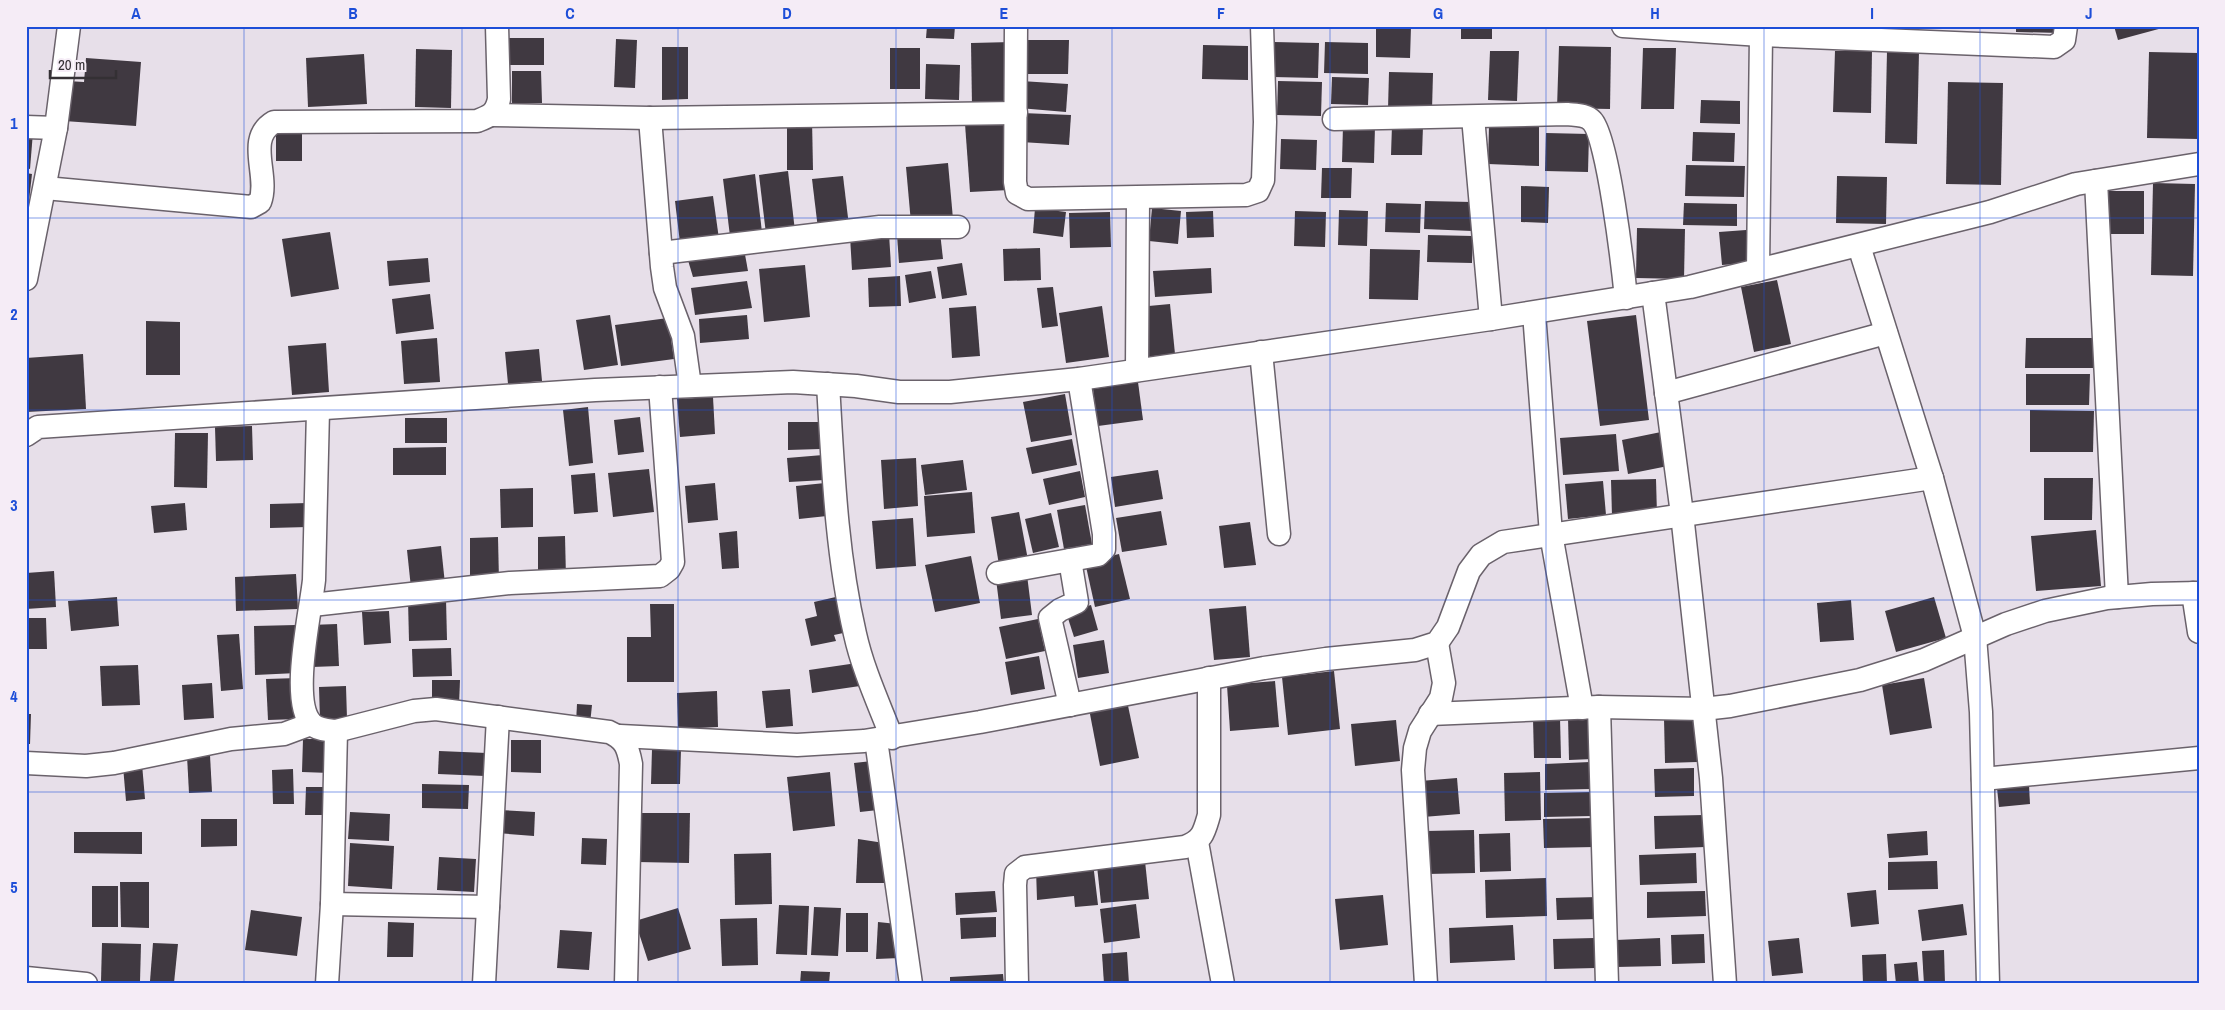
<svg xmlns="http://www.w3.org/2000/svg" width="2225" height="1010" font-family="'Archivo Narrow',sans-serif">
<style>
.building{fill:#403941}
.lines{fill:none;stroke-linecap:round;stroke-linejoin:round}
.minor-casing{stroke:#6a626b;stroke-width:25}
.minor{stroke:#fff;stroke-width:22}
.grid{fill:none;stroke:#1d4ed8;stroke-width:1;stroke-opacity:0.55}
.neatline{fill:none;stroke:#1d4ed8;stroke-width:2}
.grid-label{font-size:16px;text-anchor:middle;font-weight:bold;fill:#1d4ed8}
</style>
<rect width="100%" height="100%" fill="#e7dfe9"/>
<g class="building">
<path d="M927,26H955L954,39L926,38Z"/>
<path d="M1376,26H1411L1410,58L1376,57Z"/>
<rect x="1461" y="26" width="31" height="13"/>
<path d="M2016,26H2060V33L2016,32Z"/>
<path d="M2114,26H2166V27L2118,40Z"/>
<rect x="508" y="38" width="36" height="27"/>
<path d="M616,39L637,40L635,88L614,87Z"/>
<path d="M1026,40H1069L1068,74H1025Z"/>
<path d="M1012,42L1013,106L972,107L971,43Z"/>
<path d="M1274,42L1319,43L1318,78L1273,77Z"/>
<path d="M1325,42L1368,43V74L1324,73Z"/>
<path d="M1203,45L1248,46V80L1202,79Z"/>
<path d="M1559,46L1611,47L1610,109L1557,108Z"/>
<path d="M662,47H688V99L662,100Z"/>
<rect x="890" y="48" width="30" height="41"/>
<path d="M1643,48H1676L1674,109H1641Z"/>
<path d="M416,49L452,50L451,108L415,107Z"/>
<path d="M1490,51H1519L1517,101L1488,100Z"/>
<path d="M1835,51H1872L1871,113L1833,112Z"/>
<path d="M1887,51H1919L1917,144L1885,143Z"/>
<path d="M2149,52L2199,53V139L2147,138Z"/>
<path d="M364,54L367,104L308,107L306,58Z"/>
<path d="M86,58L141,62L136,126L64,121L67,81L84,82Z"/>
<path d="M926,64L960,65L959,100L925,99Z"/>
<path d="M512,71H541L542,103L512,104Z"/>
<path d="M1389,72L1433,73L1432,110L1388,109Z"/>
<path d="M1332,77L1369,78L1368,105L1331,104Z"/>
<path d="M1021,81L1068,84L1066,112L1019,108Z"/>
<path d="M1278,81L1322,82L1321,116L1277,115Z"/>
<path d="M1948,82L2003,83L2001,185L1946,184Z"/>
<path d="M1701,100L1740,101V124L1700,123Z"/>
<path d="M1022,113L1071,115L1069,145L1021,142Z"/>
<path d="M787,119H812L813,170H787Z"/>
<path d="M1005,122L1009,190L970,192L965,124Z"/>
<path d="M1392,125L1423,126L1422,155H1391Z"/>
<path d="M1343,126H1375L1374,163L1342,162Z"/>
<path d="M1489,126L1539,127V166L1488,164Z"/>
<path d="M26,131L33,132L30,169L26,168Z"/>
<path d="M1693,132L1735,133L1734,162L1692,161Z"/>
<path d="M1546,133L1589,134L1588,172L1545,171Z"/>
<rect x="276" y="134" width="26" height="27"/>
<path d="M1281,139L1317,140L1316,170L1280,169Z"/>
<path d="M948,163L953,219L911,223L906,167Z"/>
<path d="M1686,165L1745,166L1744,197L1685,196Z"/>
<path d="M1322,168H1352L1351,198H1321Z"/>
<path d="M788,171L795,231L766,234L759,175Z"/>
<path d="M26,173L32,174L28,210H26Z"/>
<path d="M755,174L762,232L730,236L723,179Z"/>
<path d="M843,176L849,226L818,229L812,179Z"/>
<path d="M1837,176L1887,177L1886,224L1836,223Z"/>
<path d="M2153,183L2195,184L2193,276L2151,275Z"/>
<path d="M1521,186L1549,187L1548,223L1521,222Z"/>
<rect x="2109" y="191" width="35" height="43"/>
<path d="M713,196L719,239L680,243L675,201Z"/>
<path d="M1425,201L1472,202V231L1424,229Z"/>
<path d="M1386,203L1421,204L1420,233L1385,232Z"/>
<path d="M1684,203L1737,204V226L1683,225Z"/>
<path d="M1035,208L1066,212L1063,237L1033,233Z"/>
<path d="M1152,208L1181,211L1178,244L1149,241Z"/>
<path d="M1339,210L1368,211L1367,246L1338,245Z"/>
<path d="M1213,211L1214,237L1187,238L1186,212Z"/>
<path d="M1295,211L1326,212L1325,247L1294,246Z"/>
<path d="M1110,212L1111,247L1070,248L1069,213Z"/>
<path d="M1637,228L1685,229L1684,279L1636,278Z"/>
<path d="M1746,230L1749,263L1722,265L1719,232Z"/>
<path d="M330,232L339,289L291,297L282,239Z"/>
<path d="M940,232L943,259L899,263L897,235Z"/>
<path d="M889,233L891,267L852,270L850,236Z"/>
<path d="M1428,235L1473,236L1472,263L1427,262Z"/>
<path d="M1040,248L1041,280L1004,281L1003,249Z"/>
<path d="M744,249L748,271L693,277L687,257Z"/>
<path d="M1370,249L1420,250L1418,300L1369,299Z"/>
<path d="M428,258L430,282L389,286L387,261Z"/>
<path d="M962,263L967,295L942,299L937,267Z"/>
<path d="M805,265L810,317L764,322L759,269Z"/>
<path d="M1211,268L1212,293L1155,297L1153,271Z"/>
<path d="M931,271L936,298L909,303L905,275Z"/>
<path d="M900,276L901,306L869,307L868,278Z"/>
<path d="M1777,280L1791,344L1754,352L1741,287Z"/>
<path d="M747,281L752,308L695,315L691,288Z"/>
<path d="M1053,287L1058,326L1042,328L1037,288Z"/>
<path d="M430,294L434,329L396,334L392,299Z"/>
<path d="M1170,304L1175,354L1143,357L1138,307Z"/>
<path d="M976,306L980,356L952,358L949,308Z"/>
<path d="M1102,306L1109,357L1066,363L1059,313Z"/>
<path d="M610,315L618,365L584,370L576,320Z"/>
<path d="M747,315L749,339L700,343L699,319Z"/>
<path d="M1636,315L1649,420L1600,426L1587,321Z"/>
<path d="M668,318L674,359L621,366L615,325Z"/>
<path d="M146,321L180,322V375H146Z"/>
<path d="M437,338L440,382L404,384L401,341Z"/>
<path d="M2026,338H2095V368H2025Z"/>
<path d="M326,343L329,392L292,395L288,346Z"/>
<path d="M539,349L542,381L508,384L505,352Z"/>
<path d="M83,354L86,409L26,412V358Z"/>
<path d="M2026,374H2090L2089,405H2026Z"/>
<path d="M1138,382L1143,420L1098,426L1093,389Z"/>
<path d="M1065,394L1072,435L1031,442L1023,402Z"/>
<path d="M713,397L715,434L680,437L677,399Z"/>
<path d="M588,407L593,463L569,466L563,410Z"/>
<path d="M2030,410L2094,411L2093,452H2030Z"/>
<path d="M640,417L644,452L618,455L614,420Z"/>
<rect x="405" y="418" width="42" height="25"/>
<path d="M788,422H819L820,449L788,450Z"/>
<path d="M252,426L253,460L216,461L215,427Z"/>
<path d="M1661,432L1668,466L1628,474L1622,440Z"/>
<path d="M175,433H208L207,488L174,487Z"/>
<path d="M1616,434L1619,471L1563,475L1560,438Z"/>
<path d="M1072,439L1077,465L1032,474L1026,448Z"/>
<path d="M446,447V475H393V448Z"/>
<path d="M823,455L825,480L789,482L787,458Z"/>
<path d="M916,458L918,506L884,509L881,460Z"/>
<path d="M963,460L967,490L925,495L921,465Z"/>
<path d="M649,469L654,512L613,517L608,473Z"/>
<path d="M1158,470L1163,499L1115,507L1111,477Z"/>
<path d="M1080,471L1085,497L1049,505L1043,479Z"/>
<path d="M595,473L598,512L574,514L571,475Z"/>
<path d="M2044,478H2093L2092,520H2044Z"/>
<path d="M1656,479L1657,515L1612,516L1611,480Z"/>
<path d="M1603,481L1606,515L1568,519L1565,484Z"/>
<path d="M715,483L718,520L688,523L685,486Z"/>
<path d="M825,483L827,516L799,519L796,486Z"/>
<path d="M533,488V527L501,528L500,489Z"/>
<path d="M972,492L975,533L927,537L924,496Z"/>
<path d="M185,503L187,530L154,533L151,506Z"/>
<path d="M308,503V527L270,528V504Z"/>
<path d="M1085,505L1092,544L1064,549L1057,510Z"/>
<path d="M1161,511L1167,545L1122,552L1116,518Z"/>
<path d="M1019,512L1028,560L999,565L991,517Z"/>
<path d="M1051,513L1059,547L1033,553L1025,519Z"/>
<path d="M913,518L916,566L876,569L872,521Z"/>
<path d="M1250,522L1256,565L1224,568L1219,526Z"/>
<path d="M2096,530L2101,586L2036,591L2031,536Z"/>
<path d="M737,531L739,568L722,569L719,533Z"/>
<path d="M565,536L566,578H538V537Z"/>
<path d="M498,537L499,581H470V538Z"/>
<path d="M441,546L445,584L411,588L407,550Z"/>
<path d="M1119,554L1130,599L1095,607L1085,562Z"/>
<path d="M971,556L980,603L935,612L925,565Z"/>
<path d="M54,571L56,607L26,609V573Z"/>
<path d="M296,574L298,609L236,611L235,577Z"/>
<path d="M1027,575L1032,615L1001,619L996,579Z"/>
<path d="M840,596L848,632L834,635L836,641L811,646L805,619L817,616L814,602Z"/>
<path d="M117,597L119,626L71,631L68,601Z"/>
<path d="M1934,597L1946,638L1896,652L1885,611Z"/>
<path d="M446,599L447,640L409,641L408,600Z"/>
<path d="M1851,600L1854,640L1820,642L1817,603Z"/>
<path d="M650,604H674V682H627V637H651Z"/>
<path d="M1091,605L1098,630L1074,637L1066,612Z"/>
<path d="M1246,606L1250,657L1214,660L1209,609Z"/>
<path d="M389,611L391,643L364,645L362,612Z"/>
<path d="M26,618H46L47,649H26Z"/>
<path d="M1038,619L1045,651L1006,659L999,627Z"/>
<path d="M337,624L339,666L312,667L310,625Z"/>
<path d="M296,625L297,673L255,675L254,626Z"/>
<path d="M239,634L243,689L221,691L217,635Z"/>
<path d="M1104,640L1109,673L1078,678L1073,645Z"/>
<path d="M451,648L452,676L413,677L412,649Z"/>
<path d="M1039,656L1045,689L1011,695L1005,662Z"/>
<path d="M857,663L860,686L812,693L809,670Z"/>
<path d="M138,665L140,705L102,706L100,666Z"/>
<path d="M1334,671L1340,729L1288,735L1282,677Z"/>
<path d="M298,678V719L268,720L266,679Z"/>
<path d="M1924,678L1932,728L1890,735L1882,685Z"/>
<path d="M432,680H460L459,705H432Z"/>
<path d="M1275,681L1279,727L1230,731L1227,685Z"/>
<path d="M212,683L214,718L184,720L182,685Z"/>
<path d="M346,686L347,719L320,721L319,687Z"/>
<path d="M790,689L793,726L766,728L762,691Z"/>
<path d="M717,691L718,727L678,729L677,693Z"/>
<path d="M1127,701L1139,758L1100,766L1089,709Z"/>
<path d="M577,704L592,705L590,724L576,723Z"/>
<path d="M26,714H31L30,744H26Z"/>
<path d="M1591,716L1593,759L1569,760L1568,717Z"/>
<path d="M1696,717L1697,762L1665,763L1664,718Z"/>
<path d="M1560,718L1561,758H1534L1533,719Z"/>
<path d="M1396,720L1400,761L1355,766L1351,724Z"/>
<path d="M303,739H330V773L302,772Z"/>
<path d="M511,740H541V773L511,772Z"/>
<path d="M652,749H681L680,784H651Z"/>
<path d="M439,751L487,753L485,776L438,774Z"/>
<path d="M210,755L212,792L189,793L187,756Z"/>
<path d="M872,761L878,810L860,812L854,763Z"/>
<path d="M1590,762L1591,789L1545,790V764Z"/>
<path d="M142,764L145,799L126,801L123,766Z"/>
<path d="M1694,768V796L1655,797L1654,769Z"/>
<path d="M293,769L294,804H273L272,770Z"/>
<path d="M830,772L835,826L793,831L787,777Z"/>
<path d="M1540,772L1541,820L1505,821L1504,773Z"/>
<path d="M1457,778L1460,814L1423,817L1420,781Z"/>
<path d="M422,784L469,785L468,809L422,808Z"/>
<path d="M2029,785L2030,804L1999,807L1997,788Z"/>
<path d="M306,787H333L332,815H305Z"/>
<path d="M1591,792L1592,816L1544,817V793Z"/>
<path d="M499,810L535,812L534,836L497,833Z"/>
<path d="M350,812L390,814L389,841L348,839Z"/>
<path d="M638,813H690L689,863L637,862Z"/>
<path d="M1704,815L1705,847L1655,849L1654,816Z"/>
<path d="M1595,818V847L1544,848L1543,819Z"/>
<path d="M201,819H237V846L201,847Z"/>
<path d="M1474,830L1475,873L1427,874L1426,831Z"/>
<path d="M1927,831L1928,855L1889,858L1887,834Z"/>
<path d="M74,832H142V854L74,853Z"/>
<path d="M1510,833L1511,871L1480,872L1479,834Z"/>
<path d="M582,838L607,839L606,865L581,864Z"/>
<path d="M858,839L884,843V883H856Z"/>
<path d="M350,843L394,846L392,889L348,886Z"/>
<path d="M771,853L772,904L735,905L734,854Z"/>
<path d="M1696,853L1697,883L1640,885L1639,855Z"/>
<path d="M439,857L476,859L474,892L437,890Z"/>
<path d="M1145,861L1149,899L1101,903L1097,866Z"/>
<path d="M1937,861L1938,889L1888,890V862Z"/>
<path d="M1093,863L1098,905L1075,907L1074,896L1037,900L1036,869Z"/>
<path d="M1546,878L1547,916L1486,918L1485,880Z"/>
<path d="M120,882H149V928L121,927Z"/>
<rect x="92" y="886" width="26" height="41"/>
<path d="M1876,890L1879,924L1851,927L1847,893Z"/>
<path d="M995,891L997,912L956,915L955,893Z"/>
<path d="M1705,891L1706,916L1647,918V892Z"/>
<path d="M1383,895L1388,945L1340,950L1335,899Z"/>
<path d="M1599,897V919L1557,920L1556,898Z"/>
<path d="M1136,904L1140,938L1104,943L1100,909Z"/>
<path d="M1963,904L1967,935L1922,941L1918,910Z"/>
<path d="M779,905L809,906L807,955L776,954Z"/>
<path d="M814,907L841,908L838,956L811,955Z"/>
<path d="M678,908L691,949L648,961L635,921Z"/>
<path d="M251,910L302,917L297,956L245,950Z"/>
<rect x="846" y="913" width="22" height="39"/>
<path d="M996,917V937L961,939L960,918Z"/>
<path d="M757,918L758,965L722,966L720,919Z"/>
<path d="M388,922L414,923L413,957H387Z"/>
<path d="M878,922L897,924L900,958L876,959Z"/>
<path d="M1513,925L1515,960L1450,963L1449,928Z"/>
<path d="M560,930L592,932L589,970L557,968Z"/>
<path d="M1704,934L1705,963L1672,964L1671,935Z"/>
<path d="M1595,938L1596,968L1554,969L1553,939Z"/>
<path d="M1660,938L1661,966L1616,967V940Z"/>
<path d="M1799,938L1803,973L1772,976L1768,941Z"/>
<path d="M102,943L141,944L140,982L101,981Z"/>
<path d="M153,943L178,944L174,983L150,981Z"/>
<path d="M1944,950L1945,984H1924L1922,951Z"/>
<path d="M1127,952L1129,984H1104L1102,954Z"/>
<path d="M1886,954L1887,984H1863L1862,955Z"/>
<path d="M1917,962L1919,984H1896L1894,964Z"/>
<path d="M801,971L830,972L829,984H800Z"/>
<path d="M1003,974L1004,984H950V977Z"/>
</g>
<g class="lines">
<g class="minor-casing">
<g id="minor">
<path d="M1016,26L1015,182L1017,193L1028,199L1246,195L1258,191L1263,180L1265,122L1262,26"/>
<path d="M1623,26L1761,35L2054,47L2064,40L2066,26"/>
<path d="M492,115L650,118L1016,113"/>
<path d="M1473,117L1491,319"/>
<path d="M650,118L662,267L665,288L683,336L690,386"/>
<path d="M1334,119L1567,114C1575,115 1586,114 1592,121C1608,137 1623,268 1626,298"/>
<path d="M26,127L56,128"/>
<path d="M2096,181L2117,597"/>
<path d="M45,188L251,207L260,202C270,175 245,139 274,122L477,121C490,116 496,114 499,99L497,26"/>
<path d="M1859,246L1932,478L1975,637L1981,712L1988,984"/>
<path d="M661,253L880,227H958"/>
<path d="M1758,270L1761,35"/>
<path d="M26,279L56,128L69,26"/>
<path d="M1653,293L1682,514L1711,778L1725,984"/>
<path d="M1534,313L1551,534L1582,708"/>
<path d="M1261,352L1279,534"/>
<path d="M1137,370L1138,198"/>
<path d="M828,384C833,468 836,552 855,634C863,670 879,704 892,738"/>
<path d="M1666,393L1886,333"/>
<path d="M318,410L314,580C311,610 290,700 311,723C317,730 328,730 336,731L332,904L327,984"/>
<path d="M26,435L38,427L595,390L793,382L856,386L899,392H950L1079,379L1491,319L1690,287L1990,212L2076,184L2199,164"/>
<path d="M1070,560L1077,602L1060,610L1050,618L1070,705"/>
<path d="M998,573L1098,555L1104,549V534L1079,379"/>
<path d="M2193,593L2199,632"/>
<path d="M312,605L510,583L660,576L669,569L673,562L660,387"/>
<path d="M1599,707L1607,984"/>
<path d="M1430,714L1599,707L1703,709L1730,706L1860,680L1924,660L2006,624L2045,611L2107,598L2152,594L2199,593"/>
<path d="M336,731L414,711L436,709L609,732C625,739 628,747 631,764L626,984"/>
<path d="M620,736L797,745L864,741L980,722L1264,668L1326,659L1415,650L1437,643L1448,627L1469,571L1481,555L1503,542L1932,478"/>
<path d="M876,740L911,984"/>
<path d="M26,763L86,766L114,763L231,739L284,734L311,724"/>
<path d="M1983,779L2199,758"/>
<path d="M1197,842L1223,984"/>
<path d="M332,904L488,907"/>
<path d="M26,978L86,984"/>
<path d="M484,984L498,717"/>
<path d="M1017,984L1015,885L1016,874L1025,867L1185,847C1203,840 1204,832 1209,815V678"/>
<path d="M1426,984L1413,770L1415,748L1420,731L1441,698L1444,683L1437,643"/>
</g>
</g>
<use href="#minor" class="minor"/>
</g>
<path class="grid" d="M244,26V984M462,26V984M678,26V984M896,26V984M1112,26V984M1330,26V984M1546,26V984M1764,26V984M1980,26V984M26,218H2199M26,410H2199M26,600H2199M26,792H2199"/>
<rect width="2225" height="1010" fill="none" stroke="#f5ecf6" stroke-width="55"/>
<path d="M50 70v8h66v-8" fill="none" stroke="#343034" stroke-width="2.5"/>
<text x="58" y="70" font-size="15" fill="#343034" stroke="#f5ecf6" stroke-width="4" paint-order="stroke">20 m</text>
<rect x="28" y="28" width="2170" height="954" class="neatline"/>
<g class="grid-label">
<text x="136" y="19">A</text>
<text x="353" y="19">B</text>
<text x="570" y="19">C</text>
<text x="787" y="19">D</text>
<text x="1004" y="19">E</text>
<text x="1221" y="19">F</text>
<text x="1438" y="19">G</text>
<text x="1655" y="19">H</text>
<text x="1872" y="19">I</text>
<text x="2089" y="19">J</text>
<text x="14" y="129">1</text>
<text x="14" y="320">2</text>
<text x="14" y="511">3</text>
<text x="14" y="702">4</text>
<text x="14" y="893">5</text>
</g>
</svg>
